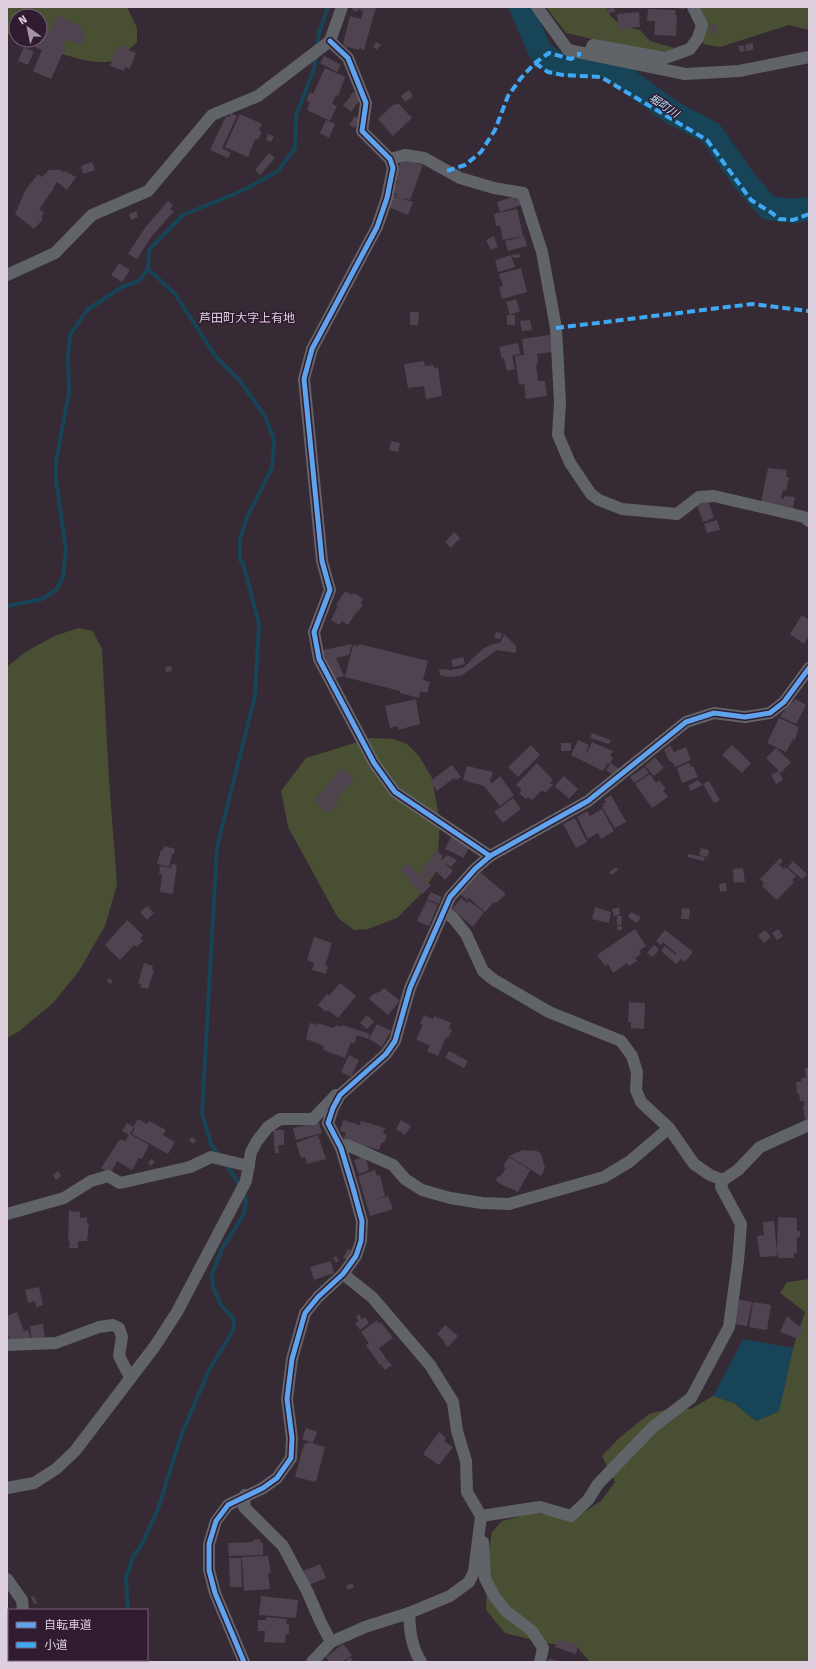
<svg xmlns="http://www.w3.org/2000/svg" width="816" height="1669" font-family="'Fira Sans','Noto Sans JP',sans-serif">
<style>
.green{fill:#484f32}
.water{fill:#184457}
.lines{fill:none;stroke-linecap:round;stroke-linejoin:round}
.stream{stroke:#184457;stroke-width:4}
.river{stroke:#184457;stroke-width:24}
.building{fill:#4e434f}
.minor{stroke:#606367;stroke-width:12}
.quiet{stroke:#3fa9f5;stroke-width:4;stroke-dasharray:8 4;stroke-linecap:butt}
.cycleway-casing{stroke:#301b30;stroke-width:8}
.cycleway{stroke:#60a3ed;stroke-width:5}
.labels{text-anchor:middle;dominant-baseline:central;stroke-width:3;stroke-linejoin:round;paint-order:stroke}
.water-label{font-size:11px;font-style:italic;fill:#b6e3f7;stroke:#301b30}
.quarter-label{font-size:12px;fill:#ded0de;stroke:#301b30}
</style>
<rect width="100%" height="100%" fill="#362a35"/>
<g class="green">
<path d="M7,7H127L137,28V42C130,48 122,58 113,61C89,67 48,48 24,40H40V16H16V37L7,34Z"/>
<path d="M546,7H606L610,15L621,26L640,30L650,41L674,48L668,51H644L566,33Z"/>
<path d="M699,7H809V30L789,25L720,47L703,44L706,23Z"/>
<path d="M79,628L93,631L102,649L109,779L117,885L105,926L79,971L53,1003L18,1032L7,1038V667L24,653L54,636Z"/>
<path d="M371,738L394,739L407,744L419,756L432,778L440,822L437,870L422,893L397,918L368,929L354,930L338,918L288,827L281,791L306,758Z"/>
<path d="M809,1279V1662H590L577,1647L545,1643L505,1633L486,1610L489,1548L492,1532L502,1521L533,1513L575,1518L601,1501L615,1482L602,1456L619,1438L649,1414L672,1408L691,1409L713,1396L734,1403L756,1421L779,1411L793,1348L805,1312L780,1293L787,1282Z"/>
</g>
<path class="water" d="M743,1339L793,1348L779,1411L756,1421L734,1403L713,1396Z"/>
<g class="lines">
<g class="stream">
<path d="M317,48L319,33L328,7"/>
<path d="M148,269L175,294L216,357L240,381L265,416L273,436L274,447L272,468L247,517L240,539V560L243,563L259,624L255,696L217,847L202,1114L211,1144L219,1155"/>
<path d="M7,606L42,599L56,590L63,577L66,550L56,480V461L69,393L68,357L70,335L87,310L122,287L139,281L148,269L149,250L183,215L246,189L278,171L295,148L296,116L314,69L316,55"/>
<path d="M226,1164L241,1187"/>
<path d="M128,1610L126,1578L133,1557L142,1544L158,1509L181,1436L209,1370L234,1329L233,1318L221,1305L213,1287L212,1274L222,1249L244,1214L246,1200L243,1193"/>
<path d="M118,1660L119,1662"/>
</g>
<path class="river" d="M521,7L540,51L556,64L608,66L670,111L711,133L744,180L768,208L794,211L809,209"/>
</g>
<g class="building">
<path d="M353,7H376L364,50L360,48L359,50L344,46L345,45L343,44L350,16L361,19L363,11L358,9L357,12L352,10Z"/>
<path d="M673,7H685V9L673,8Z"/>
<path d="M614,8L615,12L608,13L607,9Z"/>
<path d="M648,9L676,10L675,15H677L676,36L654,35L655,21H647Z"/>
<path d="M639,12L640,27L618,29L617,14Z"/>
<path d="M57,15L83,27L81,30L85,32L83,37L85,38L81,46L66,39L63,45L66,46L51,79L33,71L42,50L35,47L45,30L50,32Z"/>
<path d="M710,24H716L717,33L711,34Z"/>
<path d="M376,42L381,44L377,50L373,47Z"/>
<path d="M753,43V50L746,51L745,45Z"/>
<path d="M121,45L127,47L126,49L136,53L130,69L125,67L124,71L110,66L117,46L120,47Z"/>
<path d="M743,45L745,51L740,52L738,46Z"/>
<path d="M24,47L34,52L28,65L18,61Z"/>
<path d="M324,56L341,65L337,72L320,63Z"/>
<path d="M325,68L345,77L338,96L336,95L332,104L337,106L330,121L307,110L310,102L306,101L310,92L313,94Z"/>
<path d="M409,90L413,96L405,102L401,96Z"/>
<path d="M355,91L359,101L351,112L343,105L351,96L350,95Z"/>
<path d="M398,103L412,118L393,136L378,119L394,104L395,105Z"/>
<path d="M231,113L237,116L222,148L231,153L228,158L210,150L226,116L229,117Z"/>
<path d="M240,114L262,124L259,130L262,132L258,140L255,139L248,157L225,147Z"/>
<path d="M355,116L360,119L355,128L349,125Z"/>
<path d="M326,120L335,124L329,138L320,133Z"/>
<path d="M268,134L274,136L271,142L266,140Z"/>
<path d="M269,153L275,158L260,175L255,170Z"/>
<path d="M404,160L423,165L410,200L404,198L403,200L396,197L397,193L396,194L393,193L398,180L395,179L401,161Z"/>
<path d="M92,162L95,170L83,174L81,166Z"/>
<path d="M49,170H60L64,172L60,178L65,171L76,177L67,190L57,182L53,188H54L39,209L44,213L41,217L43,219L34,229L15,214L26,189L38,174L42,177Z"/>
<path d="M393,195H396L395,197L403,200L402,203L404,199L413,202L408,215L388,207Z"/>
<path d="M519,195L522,205L500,212L497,202Z"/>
<path d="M168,201L173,205L170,209L174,211L152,236L137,259L128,254L144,229Z"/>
<path d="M517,209L523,236L503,240L500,226H496L494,214Z"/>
<path d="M136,211L138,217L131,220L129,214Z"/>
<path d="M494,236L498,247L491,250L486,240Z"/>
<path d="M524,236L527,246L508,251L505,241Z"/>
<path d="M520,254L521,257L513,258L512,255Z"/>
<path d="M511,255L515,267L498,272L495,260Z"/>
<path d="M119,263L130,270L122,282L111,275Z"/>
<path d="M521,268L527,292L502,299L499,287L503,286L499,274Z"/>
<path d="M516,299L520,311L510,315L506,302Z"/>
<path d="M410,312H419L418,325H410Z"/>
<rect x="507" y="315" width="8" height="10"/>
<path d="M530,320L532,330L522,331L520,321Z"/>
<path d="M550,335L552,352L537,354L538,364L536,365L538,381H545L547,396L526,399L524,384L519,385L515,356L524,355L522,339Z"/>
<path d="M518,343L520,354L512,356L515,369L507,371L504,358L502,359L499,347Z"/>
<path d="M424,361L425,366L434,365V368L438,367L442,396L426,399L424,386L408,388L404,364Z"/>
<path d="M391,441L400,443L398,452L389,450Z"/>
<path d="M768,468L787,470L786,477H789L786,491L783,490L781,498L784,499V496L795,497L793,508L761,502Z"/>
<path d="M708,501L714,518L703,522L697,505Z"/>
<path d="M717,520L720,530L707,533L704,524Z"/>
<path d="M454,532L460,538L451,548L445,542Z"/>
<path d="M345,591L352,595L354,593L363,599L361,603L363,604L358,612L357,611L348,625L342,621L339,625L331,620L338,606L336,605Z"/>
<path d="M802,615L809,620V636L804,644L790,634Z"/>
<path d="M496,632L502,633L500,639L494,638Z"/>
<path d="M504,634L516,646V653L497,650L461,676L448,677L440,675L439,669L450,670L463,668L484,648L493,644L500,643Z"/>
<path d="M352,644L349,655L336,658L344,676L333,679L323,650Z"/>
<path d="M359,644L428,661L423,680L430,682L427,693L420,691L419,698L400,693V691L345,677L353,645L359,646Z"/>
<path d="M463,657L465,664L453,667L451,660Z"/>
<path d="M171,666L172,671L166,672L165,667Z"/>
<path d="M416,699L420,724L398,730V726L390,728L385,706Z"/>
<path d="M795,699L806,705L796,724L780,717L790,702L792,703Z"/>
<path d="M779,718L799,727L795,740L793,739L786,752L767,743Z"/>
<path d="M592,733L611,740L609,744L590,738Z"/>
<path d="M578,740L589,745L586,752L587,753L592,742L613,751L610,756L613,757L610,764L608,763L603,771L571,755Z"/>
<rect x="561" y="743" width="10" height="8"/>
<path d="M531,745L540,755L518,777L508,767Z"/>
<path d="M670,745L674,752L686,747L691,760L675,767L672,761L670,762L664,750Z"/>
<path d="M732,745L751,763L742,773L722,755Z"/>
<path d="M776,748L791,762L781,773L766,758Z"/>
<path d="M655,757L664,768L654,776L645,766Z"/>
<path d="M537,763L553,780L550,783L553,785L545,793L542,790L532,800L528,797L526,799L519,793L522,790L516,785Z"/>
<path d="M611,763L619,769L614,776L606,770Z"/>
<path d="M689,763L691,767L693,766L698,777L682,783L677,768Z"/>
<path d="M452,765L461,777L456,780L454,778L437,791L430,781Z"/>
<path d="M467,766L493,772L490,782L492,783L500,776L514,795L500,806L484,786L489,781L484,786L463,780Z"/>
<path d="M644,767L649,773L634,783L630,777Z"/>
<path d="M341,768L354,780L340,795L341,796L336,801L323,789Z"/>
<path d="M779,771L783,780L776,784L771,775Z"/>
<path d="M650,774L656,783L659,780L666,789L663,790L668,797L652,808L635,784Z"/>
<path d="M564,776L578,789L569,799L555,786Z"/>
<path d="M698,780L702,785L691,791L688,786Z"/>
<path d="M709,781L720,800L714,803L703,784Z"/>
<path d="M322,790L338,803L329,814L314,800Z"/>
<path d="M611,795L626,822L615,828L602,807L604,806L603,804L606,802L604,799Z"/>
<path d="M513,798L521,809L503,823L494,812Z"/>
<path d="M602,809L614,831L601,839L598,833L588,839L577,817L587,811L590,816Z"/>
<path d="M575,818L587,842L576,848L563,824Z"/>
<path d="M451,837L470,845L464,858L445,849Z"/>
<path d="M164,846L175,849L174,854H172L169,867L157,864L161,850H163Z"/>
<path d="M701,848L709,850L708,857L699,855Z"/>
<path d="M436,850L443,856L441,859L442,860L447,855L457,860L451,867L444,862L453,871L445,880L436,871L427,880L420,873L425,868L423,866L432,857L434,858L435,857L433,854Z"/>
<path d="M688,854L705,857L704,861L687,857Z"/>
<path d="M780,858L783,861L779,865L784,869L786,867L796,876L792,880L794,882L777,900L762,886L764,883L760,879Z"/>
<path d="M793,861L807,874L802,879L788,867Z"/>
<path d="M406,863L431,885L423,894L407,880L409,878L400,870Z"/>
<path d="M172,864L177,865L173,894L160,892L162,874H159L160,866L171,868Z"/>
<path d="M616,867L618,870L611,875L609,872Z"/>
<path d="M743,868L745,882L734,883L733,869Z"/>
<path d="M480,872L506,894L496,903L494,902L485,912L469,898L467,900L460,894Z"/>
<path d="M726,883L727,891L720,892L719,884Z"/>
<path d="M431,892L442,897L439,904L427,899Z"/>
<path d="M461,898L467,903L469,901L484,912L473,927L452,909Z"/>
<path d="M427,900L438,905L429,926L417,921Z"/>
<path d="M147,906L154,913L147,920L140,912Z"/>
<path d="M595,907L611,912L609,923L592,919Z"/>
<path d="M619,907L620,915L614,916L612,909Z"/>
<path d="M682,908L690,909L689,919H681Z"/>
<path d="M631,912L641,917L637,923L628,917Z"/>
<path d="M617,916H622L621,925H617Z"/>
<path d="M127,920L143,935L140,938L143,941L137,947L134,945L120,960L105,945Z"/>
<rect x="617" y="926" width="5" height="4"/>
<path d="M635,929L646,946L639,951L641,954L635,958L637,961L629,966L627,963L613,973L608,964L605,966L597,955Z"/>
<path d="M778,929L783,936L777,940L772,933Z"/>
<path d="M665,930L693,952L685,962L681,959L676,964L661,951L665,946L676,955L677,954L663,942L661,945L656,941Z"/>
<path d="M765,930L771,937L764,943L758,936Z"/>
<path d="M314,937L332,943L325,966H328L326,974L312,970L314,963L307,960Z"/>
<path d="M654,945L659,949L653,957L647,953Z"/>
<path d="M144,963L153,966L152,969L154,970L148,989L140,987L141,984L138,983Z"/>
<path d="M109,978L113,981L111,984L106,981Z"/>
<path d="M340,983L356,996L338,1018L328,1010L326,1012L318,1005L327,994L329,996Z"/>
<path d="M384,988L400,1001L388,1015L369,999L372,995L381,991Z"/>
<path d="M629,1002L645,1003L644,1029L631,1028V1022H628Z"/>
<path d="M367,1015L374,1022L367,1029L360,1023Z"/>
<path d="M424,1015L433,1019L434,1016L451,1023L449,1028L452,1030L448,1038L446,1037L438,1056L427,1051L430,1046L416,1039L423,1025L420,1024Z"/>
<path d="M310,1023L317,1025V1023L334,1028L336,1025L342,1027V1025L370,1034L368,1039L357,1035L354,1044L351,1042L345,1058L323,1050L324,1046L306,1039Z"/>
<path d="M377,1024L391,1031L382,1047L369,1039Z"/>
<path d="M449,1051L468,1061L464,1068L445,1058Z"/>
<path d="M349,1055L359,1060L351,1077L341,1072Z"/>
<path d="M805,1068H809V1119H805L803,1105H805L804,1101H800L799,1094H797L796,1082H801V1078H806Z"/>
<path d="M138,1119L147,1124L149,1121L166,1130L163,1135L175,1142L168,1154L132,1134L135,1128L133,1127Z"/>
<path d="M343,1120L360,1125L361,1121L385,1128L383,1133L387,1135L384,1143L382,1142L379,1150L343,1140L346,1133L340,1131Z"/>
<path d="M401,1120L411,1126L405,1135L396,1129Z"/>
<path d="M319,1122L322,1133L296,1140L293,1128Z"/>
<path d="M127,1123L134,1127L130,1134L149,1145L142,1159L139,1158L132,1170L117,1161L111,1173L101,1168L120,1139L125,1141L129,1135L122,1131Z"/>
<path d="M273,1130H284V1145H278L279,1153H275Z"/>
<path d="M318,1135L326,1159L307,1164L305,1157L301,1158L296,1143Z"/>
<path d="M192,1137L196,1141L193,1144L189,1140Z"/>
<path d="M523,1150L537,1151L541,1154L545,1168L541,1176L509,1156Z"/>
<path d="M365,1156L369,1170L359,1174L354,1160Z"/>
<path d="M509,1157L530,1170L518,1192L500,1184L496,1180L498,1176L500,1177L506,1168L503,1166Z"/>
<path d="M151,1159L155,1162L151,1166L148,1163Z"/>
<path d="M375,1170L377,1176L380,1175L385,1196L371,1201L388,1196L393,1209L370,1216L358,1176Z"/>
<path d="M58,1171L61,1176L56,1180L53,1175Z"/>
<path d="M69,1211L80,1212V1218L87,1217V1223H89L87,1241H78V1248H69L70,1241H68Z"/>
<path d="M778,1217L797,1218V1231H800V1237H797V1253H794V1258H778V1253L777,1252V1256L760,1257L757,1236L764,1235L763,1222L774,1221L777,1252Z"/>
<path d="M348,1249L353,1251L348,1260L343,1258Z"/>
<path d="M336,1256L339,1261L336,1263L333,1258Z"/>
<path d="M331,1261L334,1273L314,1280L310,1267Z"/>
<path d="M39,1287L43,1305L36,1307L35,1301L28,1303L25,1290Z"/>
<path d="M737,1299L752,1302L747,1326L733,1324Z"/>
<path d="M753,1302L771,1305L767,1330L749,1327Z"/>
<path d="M17,1312L24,1331L28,1330L31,1339L22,1343L20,1338L10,1341L7,1333V1316Z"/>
<path d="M359,1314L362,1319L365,1317L369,1323L360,1330L355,1323L359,1321L356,1317Z"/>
<path d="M787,1316L796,1324L803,1328L798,1339L780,1332Z"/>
<path d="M377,1320L379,1324L381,1322L393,1338L379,1348L387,1360L380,1365L366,1345L369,1343L361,1332Z"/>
<path d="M43,1324L45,1340L32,1342L30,1326Z"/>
<path d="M445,1325L458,1336L448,1347L444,1343L445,1342L437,1334Z"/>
<path d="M387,1360L392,1365L385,1370L381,1365Z"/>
<path d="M306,1428L317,1432L313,1443L302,1439Z"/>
<path d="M439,1432L446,1438L444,1441L453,1447L439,1465L423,1454Z"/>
<path d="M308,1442L325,1447L316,1482L295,1477L304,1444H307Z"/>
<path d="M260,1539L261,1543H263V1555L229,1556L228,1543L253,1542V1540Z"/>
<path d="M268,1556L271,1573H268L270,1589L244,1591L242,1557Z"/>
<path d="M229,1558H241L242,1587H230Z"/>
<path d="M320,1564L326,1578L309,1585L303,1571Z"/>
<path d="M352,1583L354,1587L348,1590L346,1586Z"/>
<path d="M34,1596L37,1603L34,1604L31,1597Z"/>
<path d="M261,1596L298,1600L296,1618L259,1615Z"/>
<path d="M266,1617L287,1619L286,1624H289V1634H286L285,1643L264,1642L265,1631H258V1620H266Z"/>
<path d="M557,1639L578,1645L576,1654L555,1647Z"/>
<path d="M7,1643L9,1644V1659L7,1662Z"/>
<path d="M343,1644L352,1655L342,1662H329L326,1657Z"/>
<path d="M350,1657L354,1662H344Z"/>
<path d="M549,1658L560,1662H548Z"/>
</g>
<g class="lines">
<g class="minor">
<path d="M537,7L568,50L685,74L739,71L809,57"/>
<path d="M330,41L348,58L366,103L362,131L390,159L393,168L387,198L377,227L312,349L304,379L322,561L330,590L314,632L319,659L374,763L395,792L490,856"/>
<path d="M589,54L593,45L665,58L690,49L698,38L702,25L693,7"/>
<path d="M390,159L405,155L424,158L460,178L494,188L523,193L542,252L556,328L560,402L558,435L570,463L591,494L599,500L622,509L677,514L699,497L714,496L804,517L809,521"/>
<path d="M7,275L55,253L92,215L148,191L212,115L258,96L330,41L342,7"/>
<path d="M444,911L453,918L466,934L483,971L494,980L549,1012L621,1041L632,1056L637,1072L636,1090L641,1102L669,1128L694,1164L710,1175L723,1180L738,1170L760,1147L809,1125"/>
<path d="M341,1148L347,1145L393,1165L405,1179L422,1190L450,1198L482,1203L509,1204L604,1177L629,1162L669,1128"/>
<path d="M7,1214L64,1198L91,1181L108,1176L120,1183L190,1167L211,1157L249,1166"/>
<path d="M7,1345L56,1343L99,1327L113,1325L119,1328L122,1337L119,1356L130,1377"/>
<path d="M7,1488L34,1483L56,1469L75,1451L155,1346L177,1312L246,1181L251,1152L257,1141L268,1127L280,1119H313L336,1095"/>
<path d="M245,1495L244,1507L283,1546L307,1591L321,1623L331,1642"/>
<path d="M481,1516L540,1507L571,1516L588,1500L598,1484L653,1427L691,1398L729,1327L738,1261L741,1224L721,1187L723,1180"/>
<path d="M483,1542L485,1578L494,1596L506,1611L532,1631L543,1648L540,1662"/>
<path d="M7,1579L22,1600L23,1610"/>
<path d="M409,1613C410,1631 411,1646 421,1662"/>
<path d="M21,1662V1660"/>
<path d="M244,1662L215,1593L209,1570V1544L216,1521L228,1505L263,1488L277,1478L291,1458L292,1438L287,1399L292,1359L305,1313L318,1297L343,1274L356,1256L361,1241L362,1221L353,1188L341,1148L328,1123L333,1108L340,1095L386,1054L395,1041L410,988L450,897L475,869L490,856L588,801L686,722L714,713L745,717L770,713L784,702L809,668"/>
<path d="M312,1662L331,1642L365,1627L409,1613L450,1596L469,1582L474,1572L481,1516L467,1492L466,1461L457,1431L453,1402L430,1365L372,1297L343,1274"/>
</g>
<g class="quiet">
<path d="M535,63L548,72L563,75L601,77L707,140L751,200L772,213L779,219L793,220L809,214"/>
<path d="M447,171L465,165L481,152L495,130L508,96L521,78L535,63L549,53L571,59L579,55V52"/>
<path d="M556,328L752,304L809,311"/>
</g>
<g class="cycleway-casing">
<g id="cycleway">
<path d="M330,41L348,58L366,103L362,131L390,159L393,168L387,198L377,227L312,349L304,379L322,561L330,590L314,632L319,659L374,763L395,792L490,856"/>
<path d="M244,1662L215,1593L209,1570V1544L216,1521L228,1505L263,1488L277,1478L291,1458L292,1438L287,1399L292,1359L305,1313L318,1297L343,1274L356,1256L361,1241L362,1221L353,1188L341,1148L328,1123L333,1108L340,1095L386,1054L395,1041L410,988L450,897L475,869L490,856L588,801L686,722L714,713L745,717L770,713L784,702L809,668"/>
</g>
</g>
<use href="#cycleway" class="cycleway"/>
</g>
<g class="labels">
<g class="water-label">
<text transform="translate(664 106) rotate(34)">堀町川</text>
</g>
<g class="quarter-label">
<text x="247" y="318">芦田町大字上有地</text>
</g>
</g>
<rect width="816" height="1669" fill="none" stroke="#ded0de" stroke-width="16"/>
<rect x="8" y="1609" width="140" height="52" fill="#301b30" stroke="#766376"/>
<rect x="16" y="1622" width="20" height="6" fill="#60a3ed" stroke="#766376"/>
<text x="44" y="1629" font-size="12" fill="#ded0de">自転車道</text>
<rect x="16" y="1642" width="20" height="6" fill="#3fa9f5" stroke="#766376"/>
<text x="44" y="1649" font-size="12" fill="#ded0de">小道</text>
<g transform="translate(28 28) rotate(327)"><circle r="19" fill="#301b30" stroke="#766376"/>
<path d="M0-3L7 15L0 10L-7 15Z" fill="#a396a3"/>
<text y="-6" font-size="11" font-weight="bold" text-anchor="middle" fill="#ded0de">N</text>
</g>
</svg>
